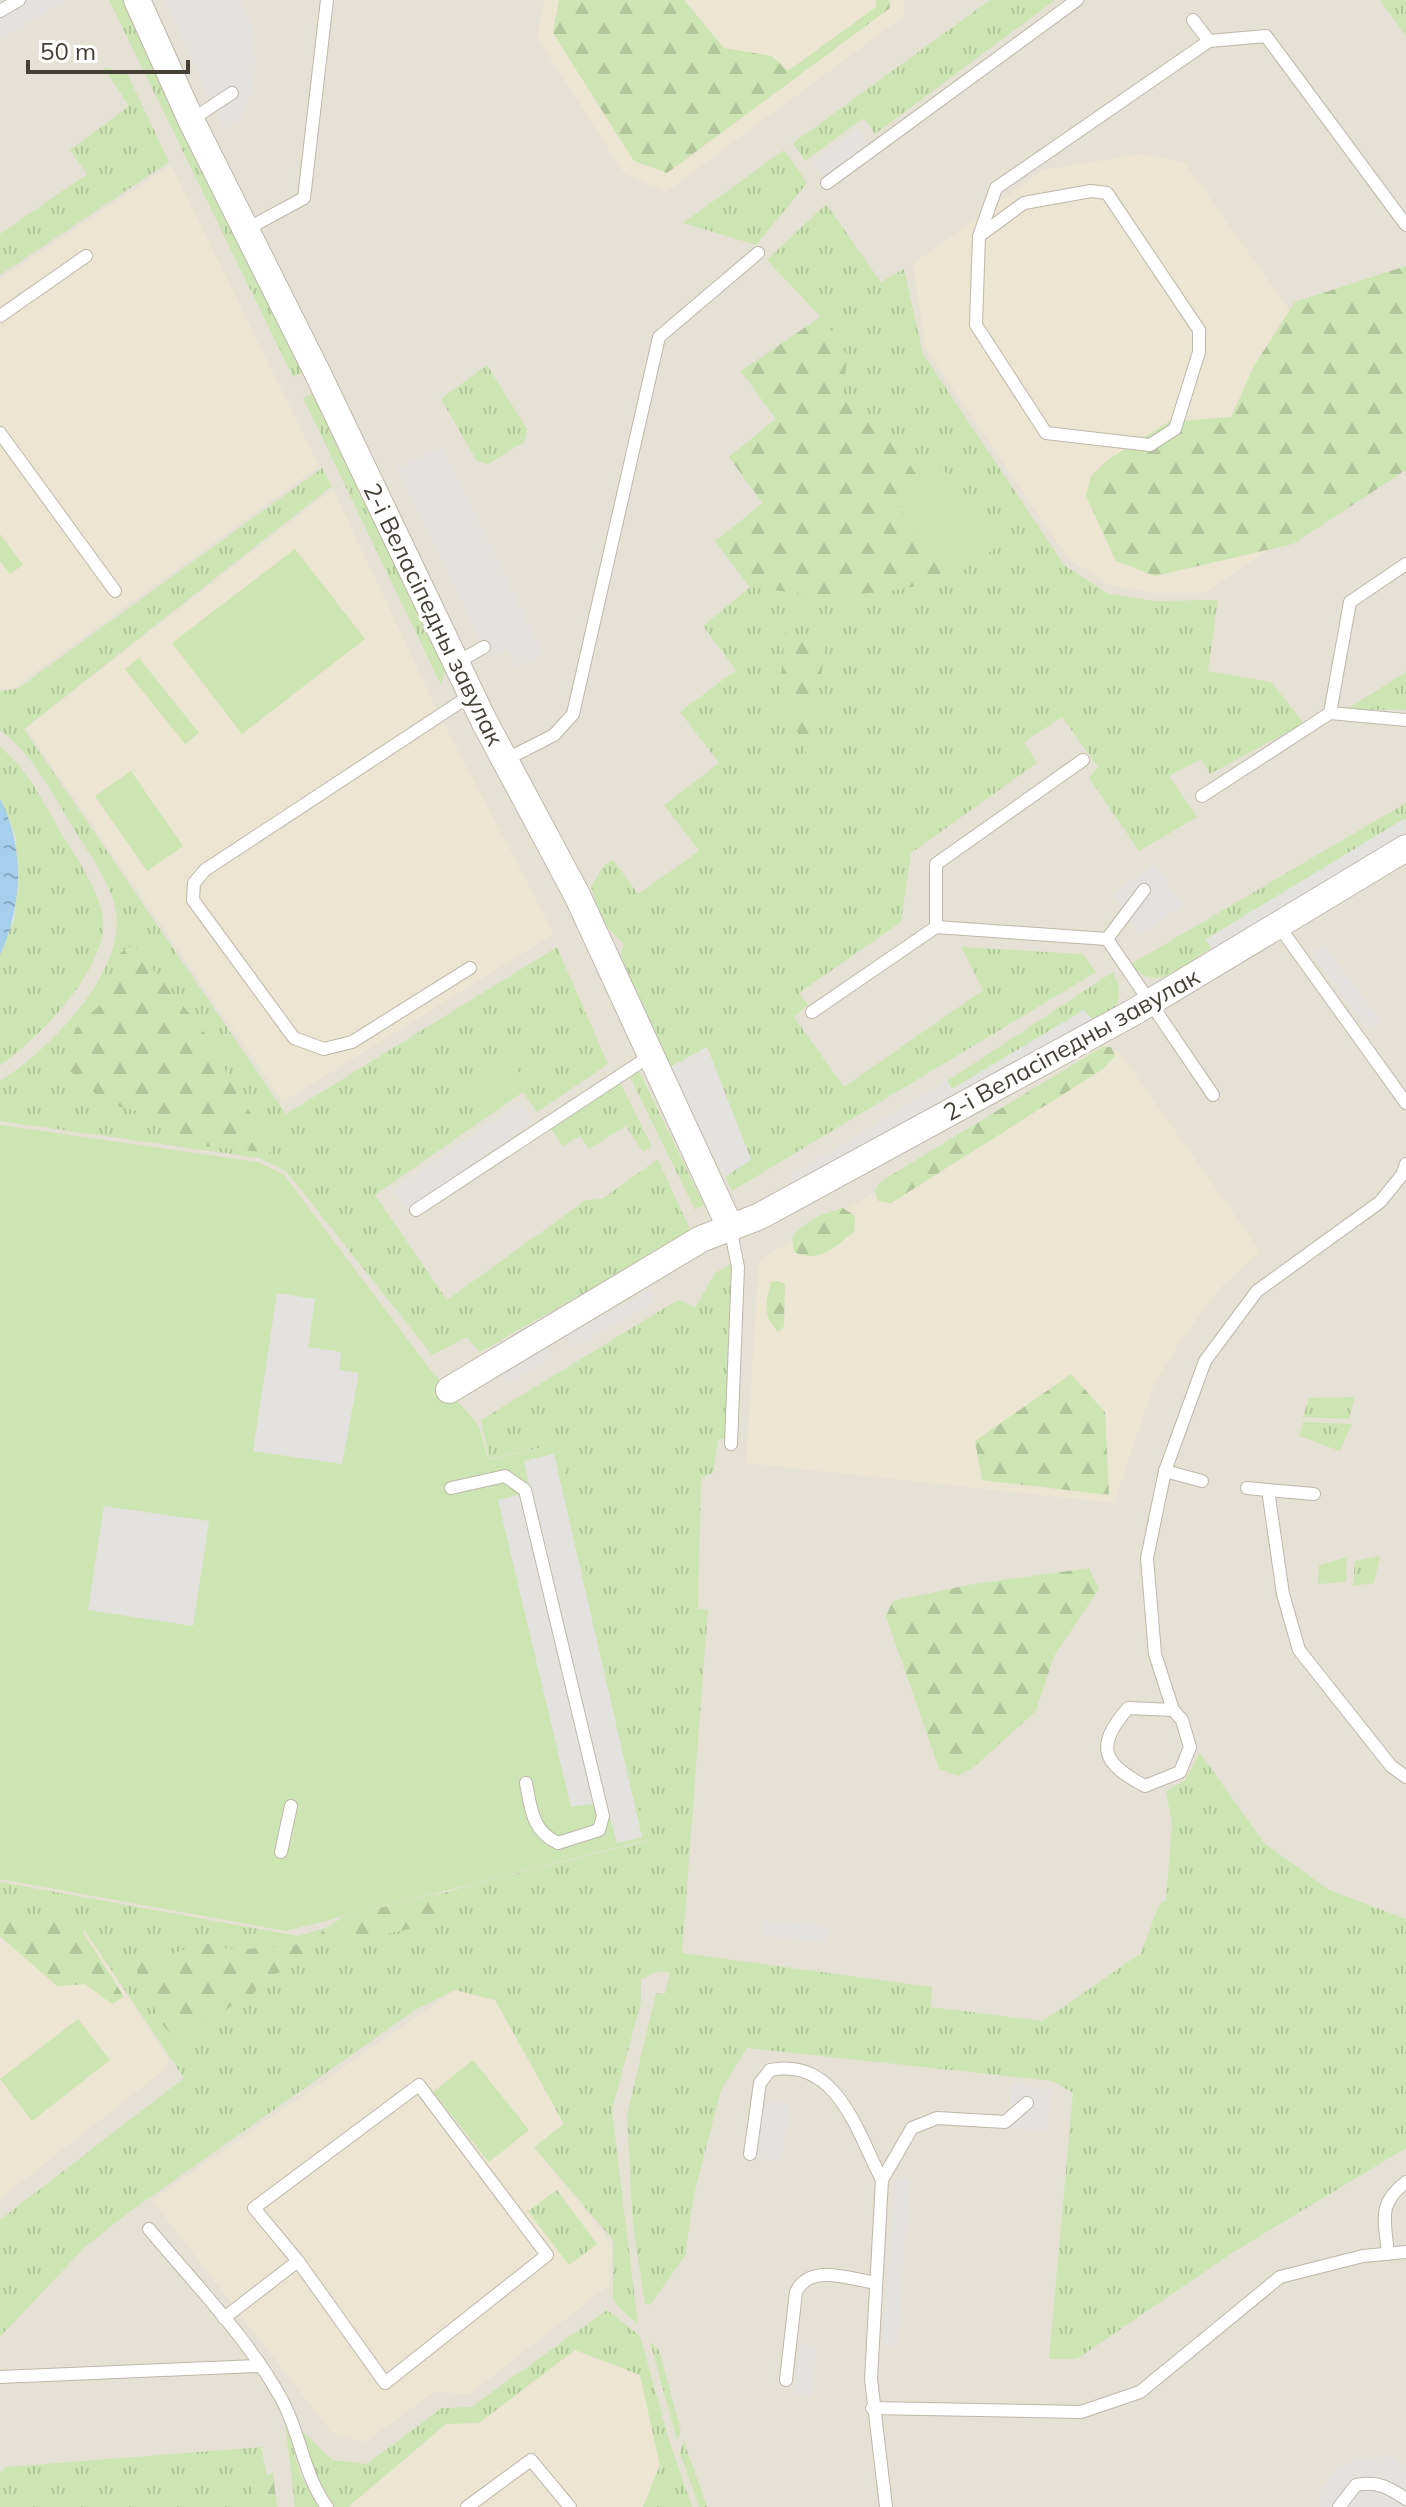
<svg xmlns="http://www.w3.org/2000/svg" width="1406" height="2507" font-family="Mulish,sans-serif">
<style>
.residential{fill:#e6e1d5}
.education{fill:#ebe5d2}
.grass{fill:url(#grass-tufts)}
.forest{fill:url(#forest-firs)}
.pitch{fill:#cce5b2}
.parking{fill:#e4e2df}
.water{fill:url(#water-ripples)}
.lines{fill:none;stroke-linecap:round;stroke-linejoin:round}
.service-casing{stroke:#beb7aa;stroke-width:14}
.minor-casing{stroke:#beb7aa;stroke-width:28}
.service{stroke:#fff;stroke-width:12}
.minor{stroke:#fff;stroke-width:26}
.labels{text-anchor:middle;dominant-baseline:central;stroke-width:7;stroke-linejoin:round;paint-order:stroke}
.street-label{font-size:24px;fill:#454036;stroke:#fff}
</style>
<defs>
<pattern id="grass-tufts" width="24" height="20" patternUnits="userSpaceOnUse" patternTransform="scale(2)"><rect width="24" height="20" fill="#cce5b2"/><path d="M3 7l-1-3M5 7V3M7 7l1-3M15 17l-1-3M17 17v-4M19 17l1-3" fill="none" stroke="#b1c69a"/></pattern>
<pattern id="forest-firs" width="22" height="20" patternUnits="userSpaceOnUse" patternTransform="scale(2)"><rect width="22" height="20" fill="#cce5b2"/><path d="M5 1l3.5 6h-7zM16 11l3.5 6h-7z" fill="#b1c69a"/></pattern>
<pattern id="water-ripples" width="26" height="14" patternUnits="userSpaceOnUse" patternTransform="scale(2)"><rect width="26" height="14" fill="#a6ceed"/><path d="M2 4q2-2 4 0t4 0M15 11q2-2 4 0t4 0" fill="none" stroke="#89a9c1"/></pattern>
</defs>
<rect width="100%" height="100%" fill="#f3efe7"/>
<path class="residential" d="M0,0H1406V2507H0V966L20,920L0,792Z"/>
<g class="education">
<path d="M544,0H903L905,15L666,192L624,173L537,37Z"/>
<path d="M1142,154L1185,163L1397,462L1205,593H1153L1110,585L1069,559L926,349L913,264L1043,170Z"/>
<path d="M171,165L319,466L15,687L0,690V279Z"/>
<path d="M333,489L439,714L554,934L283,1102L26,728Z"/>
<path d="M1118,1050L1260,1251L1218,1290L1179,1343L1153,1387L1114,1503L746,1463L759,1260Z"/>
<path d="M89,1937L169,2060L164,2070L0,2199V1939Z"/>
<path d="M455,1990L495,2000L565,2124L534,2147L612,2244L610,2284L470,2394L434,2392L366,2442L332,2433L152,2200Z"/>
<path d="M575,2350L640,2375L660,2465L643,2507H348L446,2424L479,2422Z"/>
</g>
<g class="grass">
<path d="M109,0H124L305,371L293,377Z"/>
<path d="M990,0H1055L875,134L864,118L805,161L793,143Z"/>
<path d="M1380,0H1406V36Z"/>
<path d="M103,67L127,73L169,162L0,275V234L87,174L70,150L129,106Z"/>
<path d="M784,150L807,183L756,245L683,223Z"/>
<path d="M826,204L881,282L904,269L923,354L1065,566L1109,594L1155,601L1218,600L1208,671L1271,682L1304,723L1210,774L1201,759L1169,776L1197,817L1139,851L1089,778L1098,767L1062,717L1024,742L1037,763L911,853L901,922L799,993L808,1005L794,1017L844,1087L983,990L961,947L1083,954L1096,972L732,1191L725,1177L751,1159L707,1047L667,1069L619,961L624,944L602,923L591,887L603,866L613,860L638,894L699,851L664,805L719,763L680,712L736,670L703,626L750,587L715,541L763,504L729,457L776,419L741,371L821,317L767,260Z"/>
<path d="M487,365L527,429L524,442L488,464L477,461L441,399Z"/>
<path d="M314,393L445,671L441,685L303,398Z"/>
<path d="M322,468L332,486L24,729L286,1114L557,947L608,1064L537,1112L523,1092L375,1195L447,1300L586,1200L602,1199L658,1159L691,1232L480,1352L467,1337L432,1355L286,1171L259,1158L0,1121V1081C48,1051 119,979 117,919C115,886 88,853 72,826C51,791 33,755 0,730V691L17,689Z"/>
<path d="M1406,671V710L1347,709L1403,674Z"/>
<path d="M0,747C28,770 42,800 60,831C76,858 99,888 103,919C108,969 38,1038 0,1066V955L14,918L18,885L16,838L0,799Z"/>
<path d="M1406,803V822L1404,819L1206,940L1211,948C1185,964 1155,996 1131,964Z"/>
<path d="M1113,972C1125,996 1120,1013 1093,1020L1084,1010L952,1089L947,1081Z"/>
<path d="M639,1071L704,1205L695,1210L630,1077Z"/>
<path d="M620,1082L652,1147L643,1152L626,1126L589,1149L580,1136L563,1146L551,1129Z"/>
<path d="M731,1264L725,1439H718L713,1473L701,1478L698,1609H708L682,1953L932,1987L931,2007L1043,2021L1141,1953L1159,1905L1166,1900L1172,1824L1166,1791L1184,1781L1200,1753L1264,1843L1329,1890L1406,1919V2148L1232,2253L1077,2359H1049L1073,2093L1053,2081L747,2048L721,2090L694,2195L685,2256L650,2305L645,2304L633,2226L627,2115L656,1993L665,1994L670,1973L659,1971L641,1979V2002L612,2110L638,2325L613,2301V2240L534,2147L564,2124L495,2000L455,1990L415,2010L128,2213L85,2247L0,2337V2220L184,2078L85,1931H0V1882L298,1936L474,1884L646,1841L558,1444L489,1459L481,1420L671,1304L680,1300L695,1308L715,1273Z"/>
<path d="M1355,1397L1349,1419L1303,1417L1309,1398Z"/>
<path d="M1303,1422L1352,1424L1340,1451L1299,1436Z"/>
<path d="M1380,1556L1374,1583L1353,1586L1355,1561Z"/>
<path d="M1347,1557L1346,1582L1318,1584L1319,1565Z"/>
<path d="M557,2190L597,2244L569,2265L528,2211Z"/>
<path d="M607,2310L640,2336L669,2440L692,2507H643L660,2465L640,2375L575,2350L479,2423L446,2424L348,2507H335C316,2482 308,2459 300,2429L332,2460L367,2464L442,2408L471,2407Z"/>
<path d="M650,2342L659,2350L681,2431L677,2440Z"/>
<path d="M285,2422L301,2476L318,2507H295Z"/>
<path d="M684,2441L707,2507H699L680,2453Z"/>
<path d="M261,2447L273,2507H0V2472L7,2467Z"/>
</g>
<g class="forest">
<path d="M559,0H684L724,48L772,56L788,71L876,7V0H889L890,8L667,173L634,161L553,33Z"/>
<path d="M1406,266V470L1293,544L1155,576L1116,561L1086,496L1091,476L1109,459L1169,422L1231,417L1254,366L1295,302Z"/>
<path d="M822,316L847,355L843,399L882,424L921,481L894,501L949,580L885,592L820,596L750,587L715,541L763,503L729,457L776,419L741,371Z"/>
<path d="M785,633L826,645L808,757L780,690Z"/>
<path d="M133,945L202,1029L273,1153L192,1145L149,1114L106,1103L67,1068C69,1057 69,1040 75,1031C97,999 127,1001 120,953Z"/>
<path d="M1102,1047H1111L1115,1056L1103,1069L891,1203L878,1201L875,1191L880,1182Z"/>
<path d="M843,1208L855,1216L854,1232C834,1247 820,1264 794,1252L792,1237C805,1220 822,1214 843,1208Z"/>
<path d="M778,1281L785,1284L784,1326L778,1332C762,1315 766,1303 771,1282Z"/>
<path d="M1071,1374L1105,1412L1109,1495L982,1480L975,1441Z"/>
<path d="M1089,1568L1099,1589L1054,1656L1036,1711L974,1767L958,1776L939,1769L886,1616L893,1601L968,1585Z"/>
<path d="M435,1894L457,1896L463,1902C422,1939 359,1933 310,1946L299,1963L267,1978L247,2001L231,2006L189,2037L176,2039L157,2019L151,1995L139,1978L134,1961L140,1955H168L203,1943L237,1950L323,1942L321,1932L343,1917Z"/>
<path d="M0,1910L63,1919L79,1926L124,1997L112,2004L85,1984L57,1986L0,1936Z"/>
<path d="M273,2473L277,2507H260L247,2480Z"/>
</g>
<g class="pitch">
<path d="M942,467L997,547L949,580L894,500Z"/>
<path d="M0,534L23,565L10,574L0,561Z"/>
<path d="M295,549L365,639L242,734L172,643Z"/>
<path d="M139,658L199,733L185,744L125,669Z"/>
<path d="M131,771L183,846L147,871L95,796Z"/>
<path d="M507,1056L521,1075L486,1102L471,1083Z"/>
<path d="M0,1125L258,1162L284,1175L429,1368L479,1426L488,1460L558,1444L646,1840L286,1931L0,1879Z"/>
<path d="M78,2019L110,2060L32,2121L0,2079Z"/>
<path d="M473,2060L529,2130L489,2162L433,2092Z"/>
</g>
<g class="parking">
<path d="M0,0H66L0,39Z"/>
<path d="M164,0H239L251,22L256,62L251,94L242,115L225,131Z"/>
<path d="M857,129L870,147L825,179L812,161Z"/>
<path d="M442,447L543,654L516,667L507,649L489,657L397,469Z"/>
<path d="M1404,819L1406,848L1219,961L1206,939Z"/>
<path d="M1155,864L1183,905L1140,935L1112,894Z"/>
<path d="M1324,945L1380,1021L1369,1031L1312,954Z"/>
<path d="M1084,1010L1093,1020L799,1192L790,1176L947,1081L952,1089Z"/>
<path d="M707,1047L751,1160L725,1177L667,1069Z"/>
<path d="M520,1102L533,1122L407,1210L393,1190Z"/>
<path d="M650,1290L656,1301L573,1347L566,1335Z"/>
<path d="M277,1293L315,1299L308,1347L341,1352L339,1370L359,1373L342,1464L253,1451Z"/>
<path d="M546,1346L553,1358L505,1384L499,1372Z"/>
<path d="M554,1454L642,1837L617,1843L606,1802L571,1807L498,1500L531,1492L524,1461Z"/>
<path d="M104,1506L209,1521L193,1626L88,1610Z"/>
<path d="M762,1920L828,1927L826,1942L761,1935Z"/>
<path d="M1011,2084L1051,2090L1047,2130L1008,2128Z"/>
<path d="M752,2100L789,2104L782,2161L745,2157Z"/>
<path d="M896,2177L910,2178L897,2346L882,2345Z"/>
<path d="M799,2343L817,2346L812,2396L794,2394Z"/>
<path d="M1390,2456L1406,2466V2507H1320V2493L1334,2471L1361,2458Z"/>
</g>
<path class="water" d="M0,799C25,848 23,905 0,955Z"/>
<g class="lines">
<g class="service-casing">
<g id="service">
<path d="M0,11L19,0"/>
<path d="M1193,20L1209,41L1266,36L1406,225"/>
<path d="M191,120L232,93"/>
<path d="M827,183L1077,0"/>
<path d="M247,229L304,198L327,0"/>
<path d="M979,236L1024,203L1091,191L1107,193L1199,330V352L1175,429L1150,445L1046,433L976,325L979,236L996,188L1209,41"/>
<path d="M0,316L86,256"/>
<path d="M0,433L115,591"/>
<path d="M456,663L484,647"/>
<path d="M1330,713L1350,602L1406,564"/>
<path d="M505,760L554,735L573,714L659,337L758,253"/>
<path d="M1202,796L1330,713L1406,720"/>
<path d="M1278,925L1406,1103"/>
<path d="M936,927V864L1083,760"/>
<path d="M1107,939L1144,890"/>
<path d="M470,968L352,1042L324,1049L294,1038L193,900L194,883L205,870L471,695"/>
<path d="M812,1012L936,927L1107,939L1213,1095"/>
<path d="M416,1210L650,1056"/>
<path d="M730,1227L738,1267L731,1444"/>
<path d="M1165,1471L1202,1481"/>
<path d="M451,1488L505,1476L525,1490L603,1816L599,1830L558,1843C532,1831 531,1809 526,1783"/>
<path d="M1247,1488L1268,1490L1283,1594L1299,1650L1391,1766L1406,1777"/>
<path d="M1268,1490L1314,1494"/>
<path d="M1173,1710L1128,1708C1094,1747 1103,1764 1145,1786L1180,1772L1190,1747L1182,1720L1173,1710L1155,1654L1147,1558L1165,1471L1205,1361L1257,1291L1380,1202L1402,1175L1406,1164"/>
<path d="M281,1852L291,1806"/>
<path d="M750,2154L760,2083L770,2070C837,2057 856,2130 882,2180"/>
<path d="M149,2229C193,2282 249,2339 282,2400C301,2435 303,2474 327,2507"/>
<path d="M1388,2254C1385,2220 1377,2204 1406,2182"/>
<path d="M224,2318L298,2261L385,2383L547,2255L419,2085L254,2208L298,2261"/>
<path d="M0,2377L258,2366"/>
<path d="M786,2380L796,2292C810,2263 850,2279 876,2283"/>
<path d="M872,2408L1081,2412L1140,2392L1280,2277L1363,2256L1406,2252"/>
<path d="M467,2507L531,2460L570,2507"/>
<path d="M886,2507L871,2379L882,2180L912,2128L937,2118L1005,2122L1027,2103"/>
<path d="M1339,2507L1356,2485C1378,2481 1388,2487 1406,2499"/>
</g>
</g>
<g class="minor-casing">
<g id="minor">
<path d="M137,0L191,120L318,374L484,721L577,895L730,1227"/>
<path d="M449,1390L701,1239L760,1216L1134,1012L1406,848"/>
</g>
</g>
<use href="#service" class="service"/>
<use href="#minor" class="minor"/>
</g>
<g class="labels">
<g class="street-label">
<text transform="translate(434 614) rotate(64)">2-і Веласіпедны завулак</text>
<text transform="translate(1071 1044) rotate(-29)">2-і Веласіпедны завулак</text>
</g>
</g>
<path d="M28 60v12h160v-12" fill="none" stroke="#454036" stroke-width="4"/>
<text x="40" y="60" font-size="24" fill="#454036" stroke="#ffffff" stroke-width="6" paint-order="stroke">50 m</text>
</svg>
